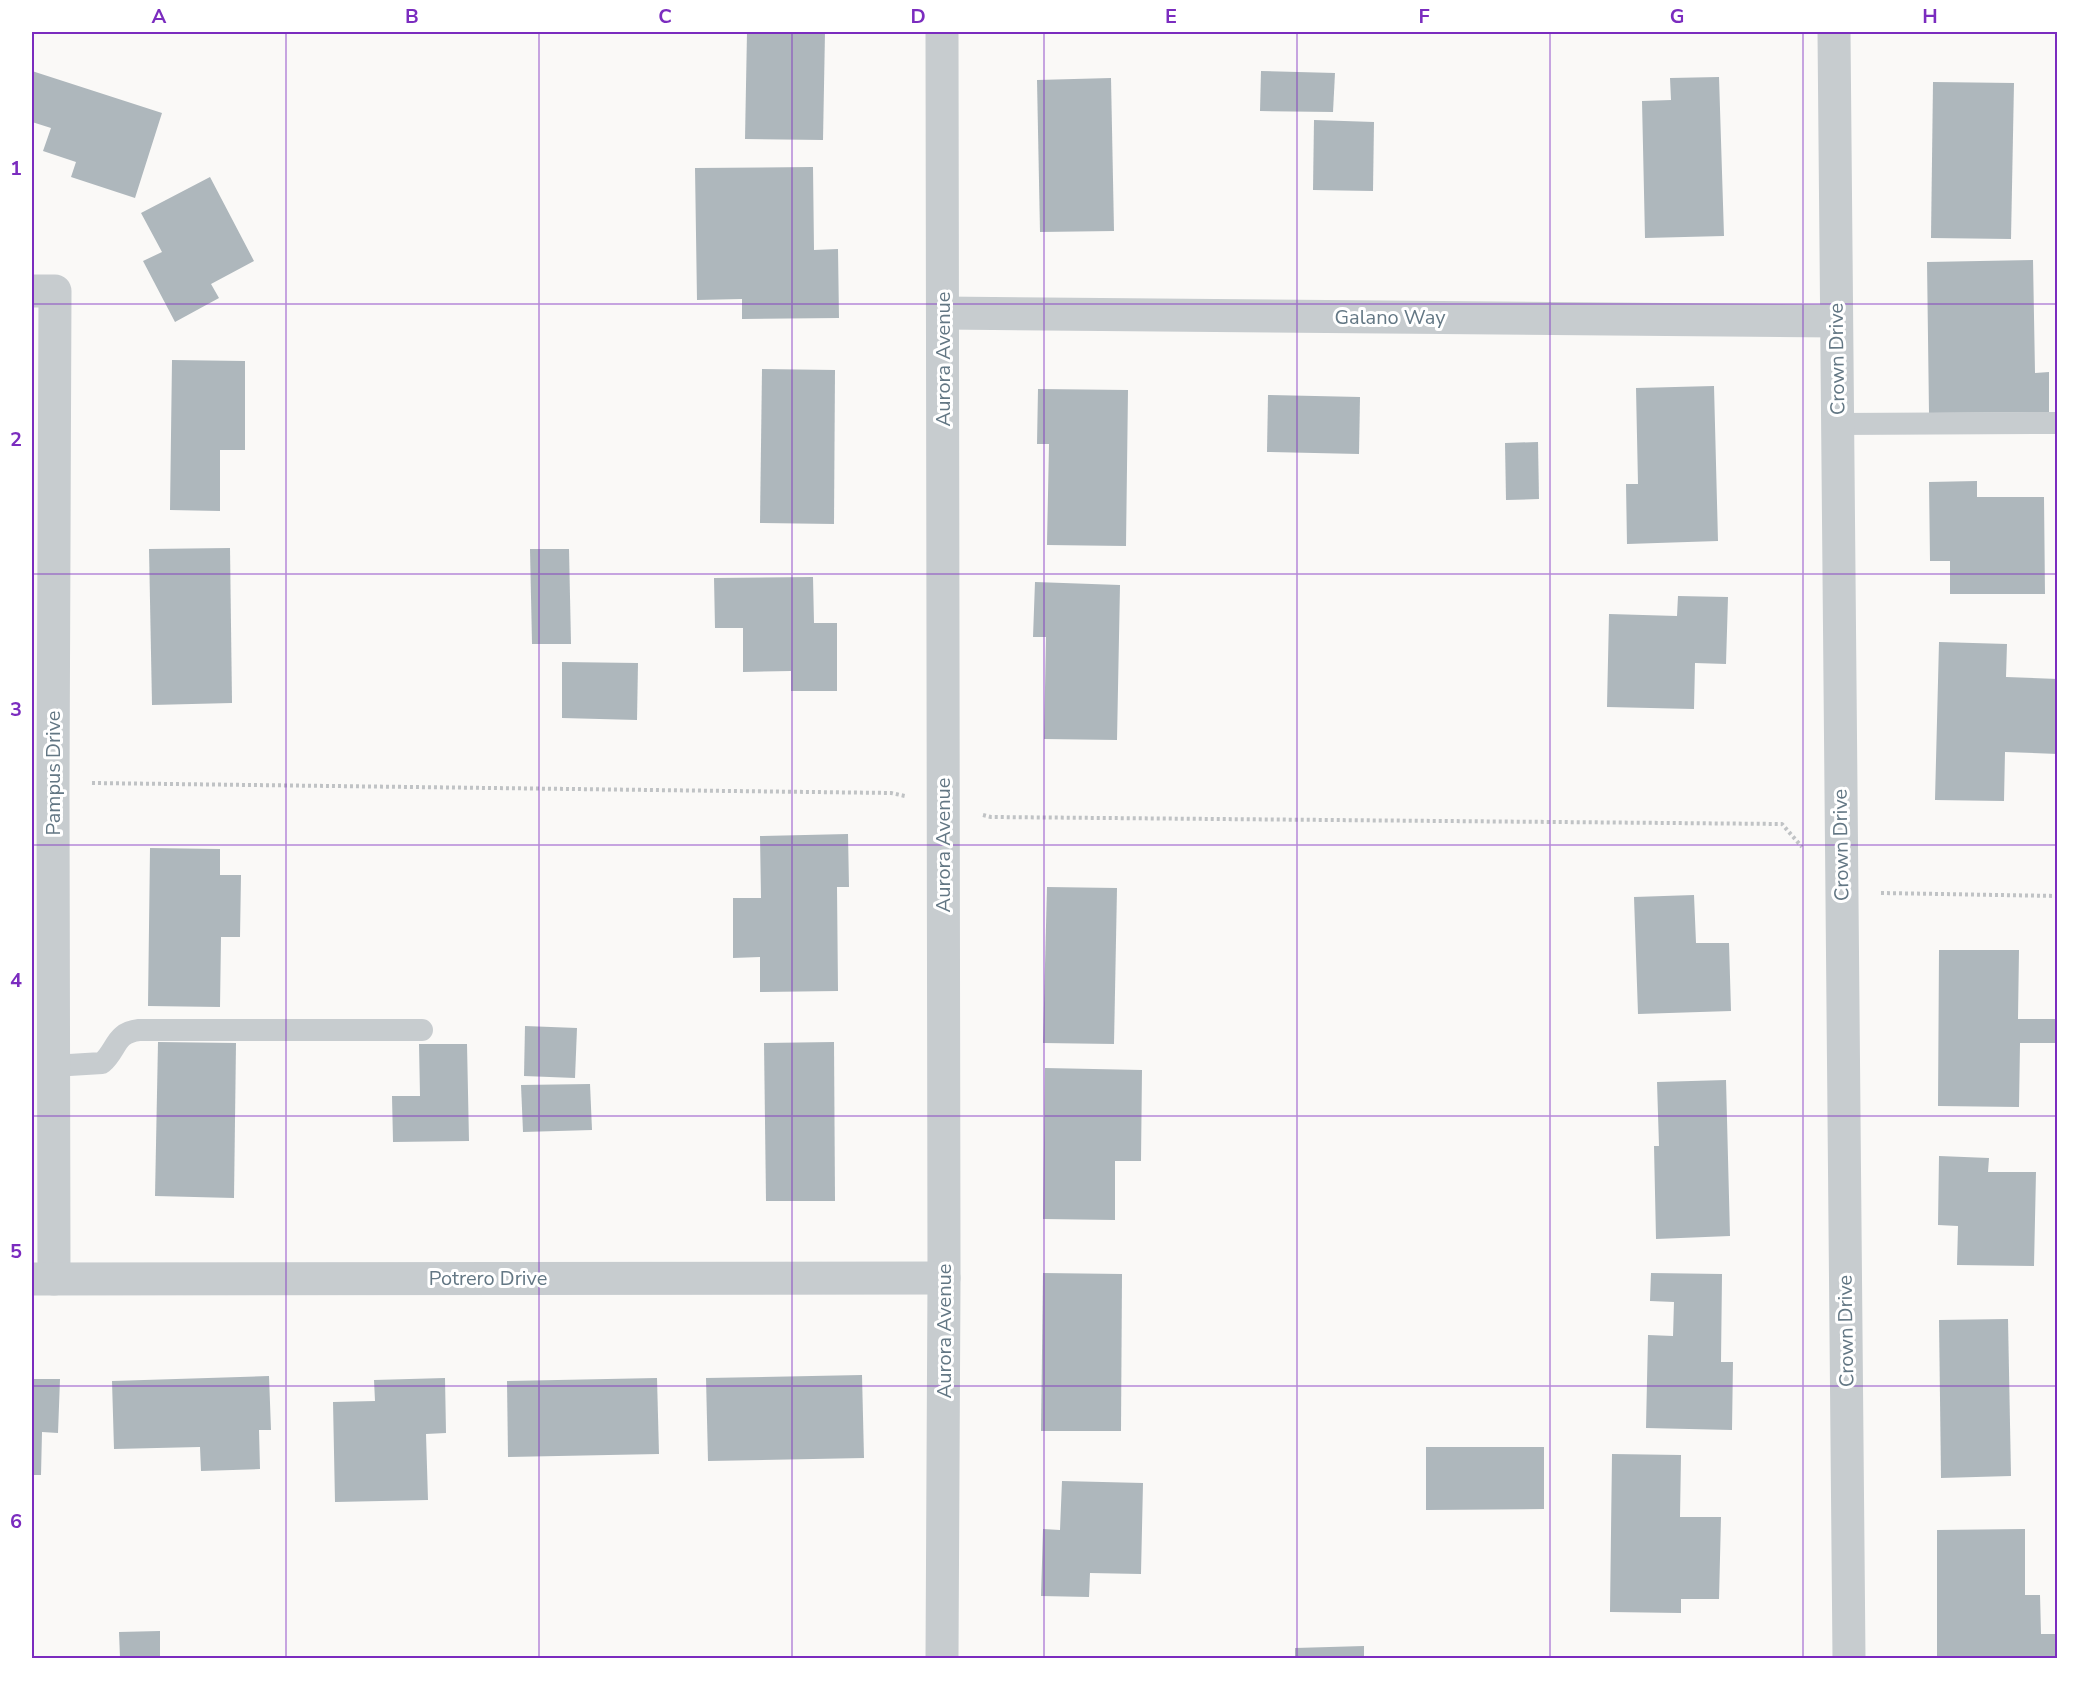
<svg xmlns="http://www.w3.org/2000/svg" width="2089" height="1690" font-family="'Nunito Sans',sans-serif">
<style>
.building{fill:#aeb7bc}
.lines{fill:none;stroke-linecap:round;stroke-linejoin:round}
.path{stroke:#c0c3c5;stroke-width:4;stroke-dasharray:3 3;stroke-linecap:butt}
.service{stroke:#c7cccf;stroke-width:22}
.minor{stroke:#c7cccf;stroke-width:33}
.grid{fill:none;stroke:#7b2cbf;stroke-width:1.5;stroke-opacity:0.55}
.labels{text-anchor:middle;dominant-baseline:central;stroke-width:6;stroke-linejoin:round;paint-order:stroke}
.street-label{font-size:20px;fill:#637784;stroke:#fff}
.neatline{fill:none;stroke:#7b2cbf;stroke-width:2}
.grid-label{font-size:20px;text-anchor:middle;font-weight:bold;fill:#7b2cbf}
</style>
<rect width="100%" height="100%" fill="#faf9f7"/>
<g class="building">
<path d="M747,32H825L823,140L745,139Z"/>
<path d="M32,71L162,113L135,198L71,177L76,162L43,151L51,128L32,122Z"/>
<path d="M1261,71L1335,73L1333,112L1260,111Z"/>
<path d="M1719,77L1724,236L1645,238L1642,101L1671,100L1670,78Z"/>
<path d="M1111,78L1114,231L1040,232L1037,80Z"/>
<path d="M1933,82L2014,83L2011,239L1931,238Z"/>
<path d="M1314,120L1374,122L1373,191L1313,190Z"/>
<path d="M813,167L814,250L838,249L839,318L742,319V299L697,300L695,168Z"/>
<path d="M210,177L254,261L211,284L219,298L175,322L143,261L162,252L141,213Z"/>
<path d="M2033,260L2035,373L2049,372V412L1929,413L1927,262Z"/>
<path d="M172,360L245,361V450H220V511L170,510Z"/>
<path d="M762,369L835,370L834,524L760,523Z"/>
<path d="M1714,386L1718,541L1627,544L1626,484H1638L1636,388Z"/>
<path d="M1038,389L1128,390L1126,546L1047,545L1049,444H1037Z"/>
<path d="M1268,395L1360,397L1359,454L1267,452Z"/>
<path d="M1538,442L1539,499L1506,500L1505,443Z"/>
<path d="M1977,481V497H2044L2045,594H1950V561H1930L1929,482Z"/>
<path d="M230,548L232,703L152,705L149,549Z"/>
<path d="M530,549H569L571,644H532Z"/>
<path d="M813,577L814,623H837V691H791V671L743,672V628H715L714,578Z"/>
<path d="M1035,582L1120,585L1117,740L1044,739L1046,637H1033Z"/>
<path d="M1678,596L1728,597L1726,664L1695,663L1694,709L1607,707L1609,614L1677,616Z"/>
<path d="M1939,642L2007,644L2006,677L2058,679V754L2005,752L2004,801L1935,800Z"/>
<path d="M562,662L638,663L637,720L562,718Z"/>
<path d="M848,834L849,887H837L838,991L760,992V957L733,958V898H761L760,836Z"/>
<path d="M150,848L220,849V875H241L240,937H221L220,1007L148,1006Z"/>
<path d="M1047,887L1117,888L1114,1044L1043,1043Z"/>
<path d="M1694,895L1696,943H1729L1731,1011L1638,1014L1634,897Z"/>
<path d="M1939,950H2019L2018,1019H2058V1043H2020L2019,1107L1938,1106Z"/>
<path d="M525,1026L577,1028L575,1078L524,1076Z"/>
<path d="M158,1042L236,1043L234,1198L155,1196Z"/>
<path d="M834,1042L835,1201H766L764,1043Z"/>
<path d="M419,1044H467L469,1141L393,1142L392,1096H420Z"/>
<path d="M1045,1068L1142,1070L1141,1161H1115V1220L1043,1219Z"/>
<path d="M1726,1080L1730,1236L1656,1239L1654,1146H1659L1657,1082Z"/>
<path d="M590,1084L592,1130L523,1132L521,1085Z"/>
<path d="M1939,1156L1989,1158L1988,1172H2036L2034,1266L1957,1265L1958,1226L1938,1225Z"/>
<path d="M1043,1273L1122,1274L1121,1431H1041Z"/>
<path d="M1651,1273L1722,1274L1721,1362H1733L1732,1430L1646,1428L1648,1335L1673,1336L1674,1302L1650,1301Z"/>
<path d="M2008,1319L2011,1476L1941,1478L1939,1320Z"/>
<path d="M862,1375L864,1458L708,1461L706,1378Z"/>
<path d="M269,1376L271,1430H259L260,1469L201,1471L200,1447L114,1449L112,1381Z"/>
<path d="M445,1378L446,1433L426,1434L428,1500L335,1502L333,1402L375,1401L374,1380Z"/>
<path d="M657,1378L659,1454L508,1457L507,1381Z"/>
<path d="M32,1379H60L58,1433L42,1432L41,1475H32Z"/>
<path d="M1426,1447H1544V1509L1426,1510Z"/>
<path d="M1612,1454L1681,1455L1680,1517H1721L1719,1599H1681V1613L1610,1612Z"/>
<path d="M1062,1481L1143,1483L1141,1574L1090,1573L1089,1597L1041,1596L1043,1529L1060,1530Z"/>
<path d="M2025,1529V1595H2040L2041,1634H2058V1658H1937V1530Z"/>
<path d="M160,1631V1658H120L119,1632Z"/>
<path d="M1364,1646V1658H1295V1648Z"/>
</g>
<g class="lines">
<g class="path">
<path d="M92,783L891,793L905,796"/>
<path d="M983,815L991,817L1782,824L1802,847"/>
<path d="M1881,893L2058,896"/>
</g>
<g class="service">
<path d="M1837,424L2058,423"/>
<path d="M53,1066L102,1063C118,1049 114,1033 139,1030H422"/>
</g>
<g class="minor">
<path d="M942,32L944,1278L942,1658"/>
<path d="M1834,32L1849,1658"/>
<path d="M32,291H55L53,789L54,1279"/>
<path d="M943,313L1836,321"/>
<path d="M32,1279L944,1278"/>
</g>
</g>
<path class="grid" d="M286,32V1658M539,32V1658M792,32V1658M1044,32V1658M1297,32V1658M1550,32V1658M1803,32V1658M32,304H2058M32,574H2058M32,845H2058M32,1116H2058M32,1386H2058"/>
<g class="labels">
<g class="street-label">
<text x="1390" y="317">Galano Way</text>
<text transform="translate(943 359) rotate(-90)">Aurora Avenue</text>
<text transform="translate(1837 359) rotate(-91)">Crown Drive</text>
<text transform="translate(53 773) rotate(-90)">Pampus Drive</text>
<text transform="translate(943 845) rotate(-90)">Aurora Avenue</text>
<text transform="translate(1841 845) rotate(-91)">Crown Drive</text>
<text x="488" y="1278">Potrero Drive</text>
<text transform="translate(944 1331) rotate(-90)">Aurora Avenue</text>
<text transform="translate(1846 1331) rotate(-91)">Crown Drive</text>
</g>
</g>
<rect width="2089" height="1690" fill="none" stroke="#ffffff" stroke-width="66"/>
<rect x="33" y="33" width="2023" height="1624" class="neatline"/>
<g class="grid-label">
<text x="159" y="23">A</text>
<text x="412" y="23">B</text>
<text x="665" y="23">C</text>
<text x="918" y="23">D</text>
<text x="1171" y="23">E</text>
<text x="1424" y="23">F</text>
<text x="1677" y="23">G</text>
<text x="1930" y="23">H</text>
<text x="16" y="175">1</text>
<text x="16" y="446">2</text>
<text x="16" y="716">3</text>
<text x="16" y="987">4</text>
<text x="16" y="1258">5</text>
<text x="16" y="1528">6</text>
</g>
</svg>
